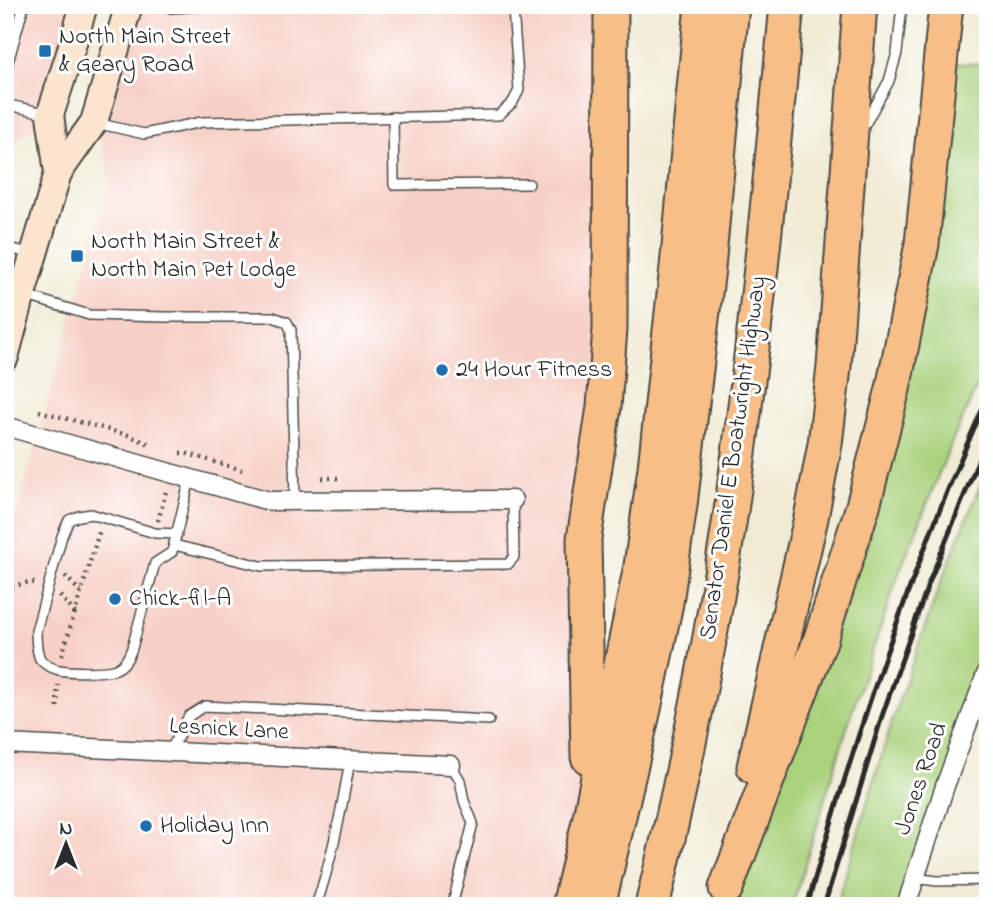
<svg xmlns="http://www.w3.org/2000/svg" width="993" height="911" font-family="'Indie Flower',sans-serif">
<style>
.built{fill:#f7d1c7}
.green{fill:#aad27d;stroke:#6a7e54;stroke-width:2}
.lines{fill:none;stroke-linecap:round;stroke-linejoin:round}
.service-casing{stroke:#494844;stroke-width:12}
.minor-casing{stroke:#494844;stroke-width:21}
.secondary-casing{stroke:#494844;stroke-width:30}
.motorway-casing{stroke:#494844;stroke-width:37}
.path{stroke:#494844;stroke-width:4.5;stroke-dasharray:2 5;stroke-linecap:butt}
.service{stroke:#fff;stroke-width:9}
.minor{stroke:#fff;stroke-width:18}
.secondary{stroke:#fce5cf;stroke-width:26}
.motorway{stroke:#f7be87;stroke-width:33}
.rail{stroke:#2b2b2b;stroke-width:5}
.poi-dot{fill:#1f6fb2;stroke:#fff;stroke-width:2.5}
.labels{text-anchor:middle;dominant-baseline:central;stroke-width:6;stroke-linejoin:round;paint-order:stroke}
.poi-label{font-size:24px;fill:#2b2b2b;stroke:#fff;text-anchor:start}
.street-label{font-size:24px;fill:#2b2b2b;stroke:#fff}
</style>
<rect width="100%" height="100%" fill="#fff"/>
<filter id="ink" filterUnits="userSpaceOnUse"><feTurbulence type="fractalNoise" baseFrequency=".0143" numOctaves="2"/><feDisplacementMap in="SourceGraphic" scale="14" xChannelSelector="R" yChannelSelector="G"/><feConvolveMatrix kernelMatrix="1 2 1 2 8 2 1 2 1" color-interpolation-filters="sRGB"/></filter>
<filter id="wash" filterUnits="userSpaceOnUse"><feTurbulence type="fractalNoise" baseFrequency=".00686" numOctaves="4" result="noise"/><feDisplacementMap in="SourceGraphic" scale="28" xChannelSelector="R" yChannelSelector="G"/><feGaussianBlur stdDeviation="1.57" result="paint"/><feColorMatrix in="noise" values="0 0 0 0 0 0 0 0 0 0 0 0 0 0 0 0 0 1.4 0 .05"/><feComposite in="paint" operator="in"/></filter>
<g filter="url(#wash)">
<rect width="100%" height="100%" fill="#f1ebd4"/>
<g class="built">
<path d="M5,5H84L50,115L8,147L5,157Z"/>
<path d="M129,5H611L589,822L569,906H5V555L111,179L94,122Z"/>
</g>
<g class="green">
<path d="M940,63L988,64V363L954,437L899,573L854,705L792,906H722L726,888L863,506Z"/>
<path d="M988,466V669L906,906H836L893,718L939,587Z"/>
</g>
</g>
<g filter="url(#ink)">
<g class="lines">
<g class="service-casing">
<g id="service">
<path d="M164,5L171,8L221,5"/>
<path d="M5,73L24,5"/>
<path d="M5,104L48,114"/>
<path d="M393,117L394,185L529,184"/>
<path d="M96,123L144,134L202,122L499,115L513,102L519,90L513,9L508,5"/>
<path d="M864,126L889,81L897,53L902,5"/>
<path d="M5,247L32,254"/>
<path d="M24,295L89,315L164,317H273L287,322L291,330L295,501"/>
<path d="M177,534L155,533L91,514L79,516L69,520L62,536L36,631C36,640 36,650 40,659C44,665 52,668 59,670C70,672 106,673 116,669C125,665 129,657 132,648L155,563L172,552L190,479"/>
<path d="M174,545L261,566L508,564L514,557L513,500"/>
<path d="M170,751L189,716L205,706L489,720"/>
<path d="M451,765L460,780L464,801L473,823L452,906"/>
<path d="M914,878L937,881L988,880"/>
<path d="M316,906C332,859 342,809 350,760"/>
</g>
</g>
<g class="minor-casing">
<g id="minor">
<path d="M5,426L269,501L513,500"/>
<path d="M5,744L451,765"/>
<path d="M906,906L945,786L988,669"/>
</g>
</g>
<g class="secondary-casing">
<g id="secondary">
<path d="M58,173L50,115L70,53L84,5"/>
<path d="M5,357L22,294L58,173L94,122L129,5"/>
</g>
</g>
<g class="motorway-casing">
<g id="motorway">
<path d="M588,757L584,539L604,407L610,329L611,5"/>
<path d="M754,767L811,518L825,444L834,367L860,5"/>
<path d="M726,888L820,641L863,506L893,389L922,244L946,5"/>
<path d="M569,906L589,822L641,566L655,468L677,267L702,5"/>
<path d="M598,906L644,709L666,603L680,505L708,268L732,5"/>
<path d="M652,906C684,775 711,644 731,511C755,343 771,174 787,5"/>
</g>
</g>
<g class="path">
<path d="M39,411L128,435L152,445"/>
<path d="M180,453H185L242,470"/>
<path d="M322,478H343"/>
<path d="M158,521L166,492"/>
<path d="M65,576L81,592"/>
<path d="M5,588L30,582L35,583"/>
<path d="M60,596L75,613"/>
<path d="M62,655L100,529"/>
<path d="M57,707L58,685"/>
</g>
<use href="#service" class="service"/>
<use href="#minor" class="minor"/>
<use href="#secondary" class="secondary"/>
<use href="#motorway" class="motorway"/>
<g class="rail">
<path d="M807,906C856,733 913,561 988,397"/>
<path d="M824,906L882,716L928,585L988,437"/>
</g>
</g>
</g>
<g class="poi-dot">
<rect x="38" y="44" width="14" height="14" rx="3.5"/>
<rect x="70" y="249" width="14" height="14" rx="3.5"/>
<circle cx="442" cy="370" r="7"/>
<circle cx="115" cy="599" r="7"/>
<circle cx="146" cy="826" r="7"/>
</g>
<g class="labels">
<g class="poi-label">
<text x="59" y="37">North Main Street<tspan x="59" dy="28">&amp; Geary Road</tspan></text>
<text x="91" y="242">North Main Street &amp;<tspan x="91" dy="28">North Main Pet Lodge</tspan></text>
<text x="456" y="370">24 Hour Fitness</text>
<text x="129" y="599">Chick-fil-A</text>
<text x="160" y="826">Holiday Inn</text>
</g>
<g class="street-label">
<text transform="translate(734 458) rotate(-82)">Senator Daniel E Boatwright Highway</text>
<text transform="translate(229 730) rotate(3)">Lesnick Lane</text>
<text transform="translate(922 779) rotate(-71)">Jones Road</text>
</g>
</g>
<rect width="993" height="911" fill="none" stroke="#fff" stroke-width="28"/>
<g transform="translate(66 844)" stroke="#ffffff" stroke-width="5" paint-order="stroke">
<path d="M0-5L12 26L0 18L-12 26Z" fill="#2b2b2b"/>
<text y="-10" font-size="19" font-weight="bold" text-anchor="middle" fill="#2b2b2b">N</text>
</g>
</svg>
